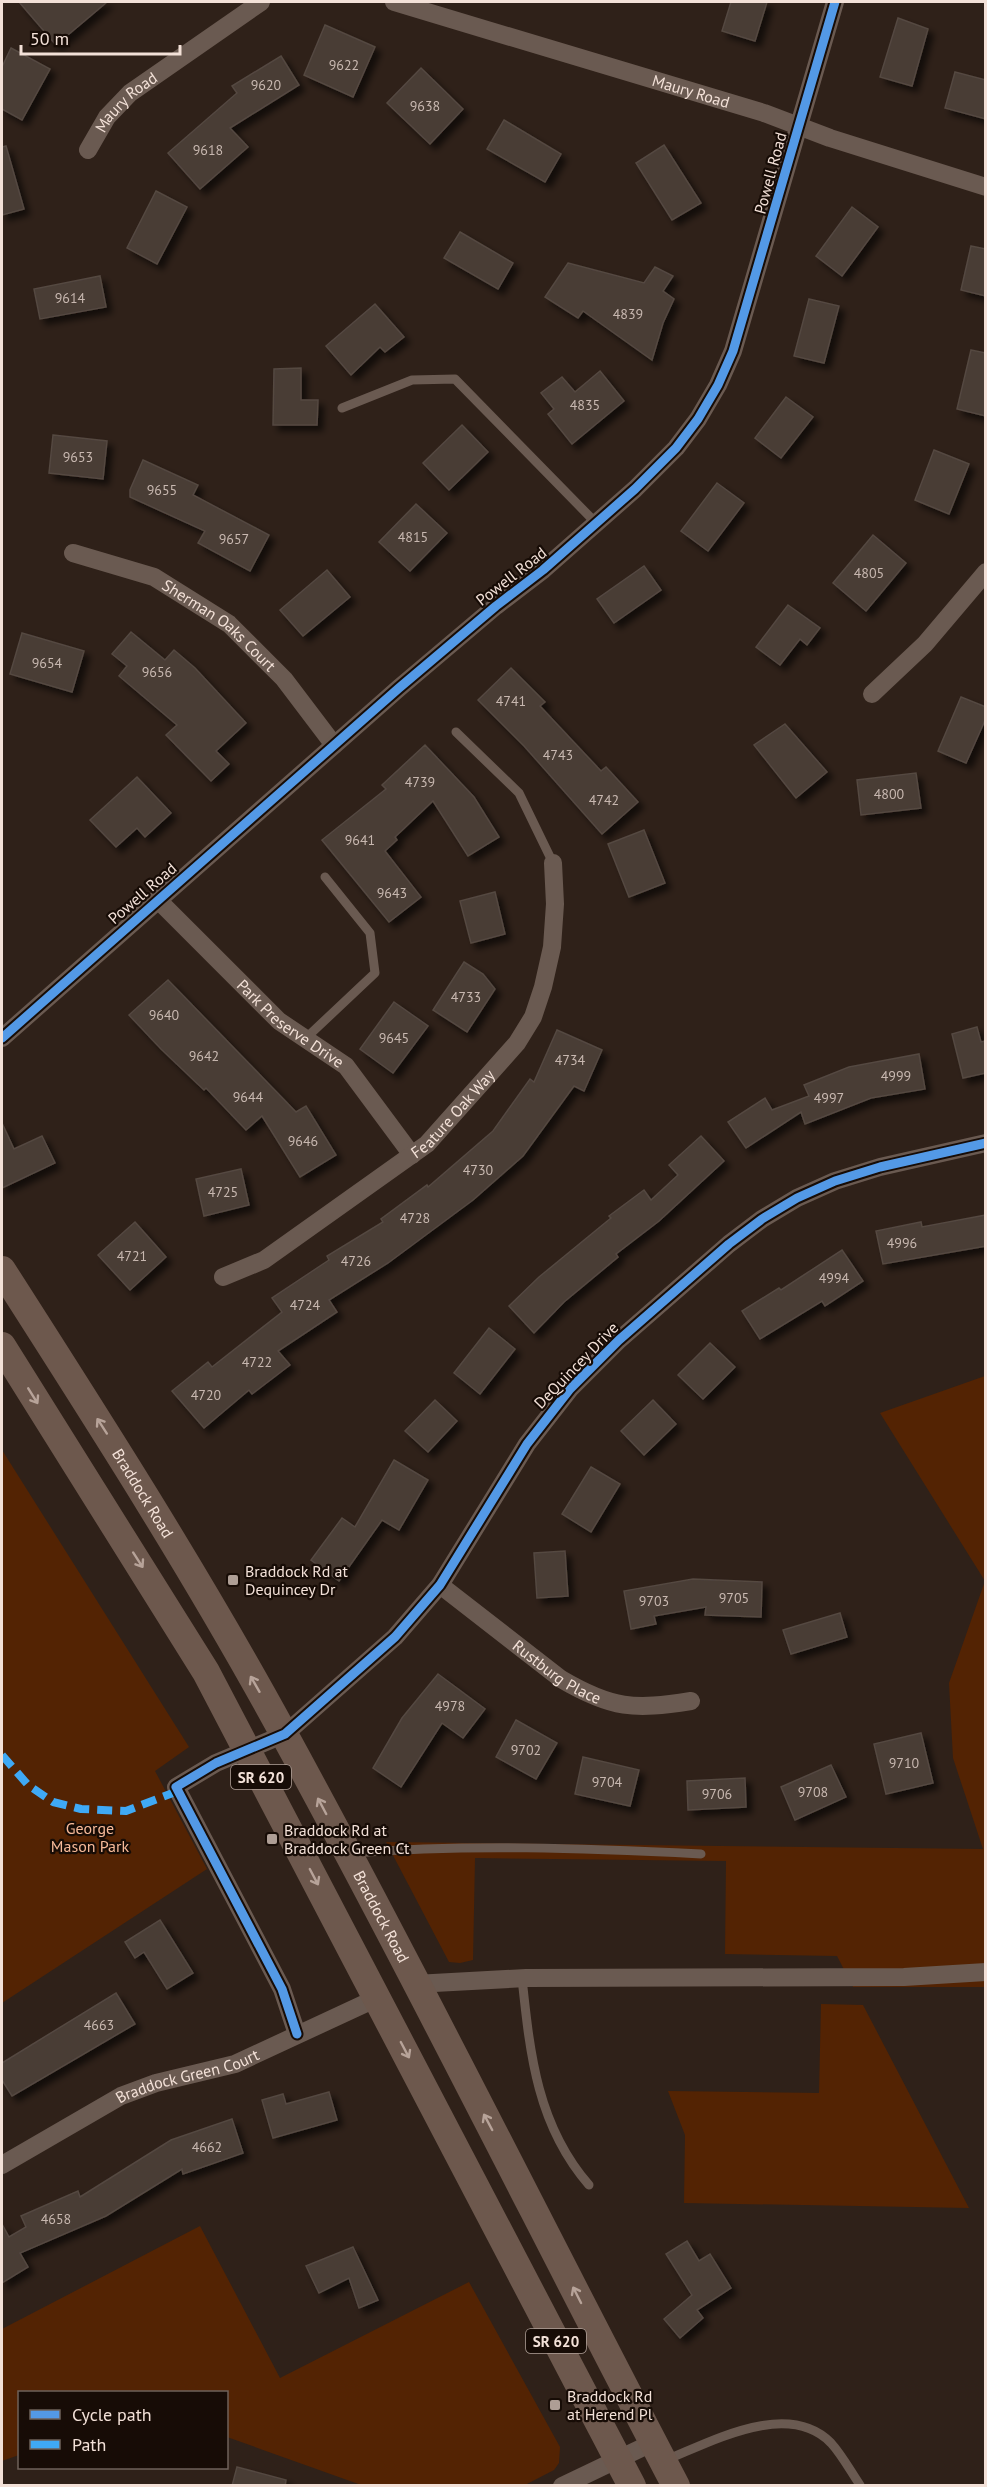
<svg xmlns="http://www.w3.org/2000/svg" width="987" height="2487" font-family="'PT Sans',sans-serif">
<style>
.green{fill:#532303}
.building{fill:#483c36;stroke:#544841;stroke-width:1.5;filter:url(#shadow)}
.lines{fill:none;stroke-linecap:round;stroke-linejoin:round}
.lane{stroke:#6a5a51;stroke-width:9}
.street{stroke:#6a5a51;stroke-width:18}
.primary{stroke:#6d584d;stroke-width:28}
.quiet{stroke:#3fa9f5;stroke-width:8;stroke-dasharray:15 8;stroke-linecap:butt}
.cycleway-casing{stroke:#170c06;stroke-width:13}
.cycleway{stroke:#5399e6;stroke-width:9}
.oneway{stroke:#b7a399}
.poi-dot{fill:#ae9e95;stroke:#170c06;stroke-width:2}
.labels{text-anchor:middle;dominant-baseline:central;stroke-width:4.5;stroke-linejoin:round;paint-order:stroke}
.number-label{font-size:14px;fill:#c8b8b0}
.shield{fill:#170c06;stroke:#b1a199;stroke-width:1.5}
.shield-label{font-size:15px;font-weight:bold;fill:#f3e1d8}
.street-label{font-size:16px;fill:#f3e1d8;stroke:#170c06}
.poi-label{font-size:16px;fill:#f3e1d8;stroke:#170c06;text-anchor:start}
.park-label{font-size:16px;fill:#f7ba99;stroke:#170c06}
</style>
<defs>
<filter id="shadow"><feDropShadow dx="5.5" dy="5.5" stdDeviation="3" flood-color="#0009"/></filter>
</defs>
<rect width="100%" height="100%" fill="#2f2119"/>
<g class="green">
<path d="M985,1376V1987H853L837,1956L725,1954L726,1861L475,1858L473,1960L460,1963L449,1962L386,1842L983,1849L953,1758L949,1683L985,1581L880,1413Z"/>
<path d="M2,1450L189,1747L155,1771L207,1869L2,2003Z"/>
<path d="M821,2004L863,2005L969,2208L684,2203L685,2135L668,2091L819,2093Z"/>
<path d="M200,2226L280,2378L469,2282L560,2447L559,2463L554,2470L525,2485L364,2486L227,2437L226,2392H20L19,2455L2,2461V2329Z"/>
</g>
<g class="building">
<path d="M19,2H107L56,45Z"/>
<path d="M731,2H767L755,41L722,31Z"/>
<path d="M898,18L928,29L912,86L880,77Z"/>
<path d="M325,25L375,47L353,97L304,75Z"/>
<path d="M11,48L50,69L22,120L2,109V67Z"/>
<path d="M281,56L299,85L230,128L248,147L200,189L168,153L237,93L232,86Z"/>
<path d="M421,68L463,109L430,144L387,103Z"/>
<path d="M955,72L986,80V119L945,108Z"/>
<path d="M504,120L561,154L545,182L487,149Z"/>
<path d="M664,145L701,203L672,220L636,163Z"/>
<path d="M6,146L24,209L2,215V147Z"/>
<path d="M156,191L187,207L157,264L127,248Z"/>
<path d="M852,207L878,227L842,276L816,256Z"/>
<path d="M460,232L513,263L498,289L444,258Z"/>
<path d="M971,246L986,249V296L961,290Z"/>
<path d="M568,263L644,283L655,267L673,276L663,291L674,299L663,323L652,360L583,311L578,318L545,297Z"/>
<path d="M100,276L106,307L40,319L34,289Z"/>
<path d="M809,299L839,306L824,363L794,356Z"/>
<path d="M375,304L404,337L385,352L380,347L351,375L326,346Z"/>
<path d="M971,350L986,353V416L957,409Z"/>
<path d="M301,368V400H318L317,425H273L274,369Z"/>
<path d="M600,371L624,401L572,444L548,414L554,409L541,393L562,377L575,392Z"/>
<path d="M786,397L813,417L781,458L755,438Z"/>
<path d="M462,425L488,452L449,490L423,463Z"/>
<path d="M53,435L107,441L103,479L49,473Z"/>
<path d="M934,450L969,464L949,514L915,500Z"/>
<path d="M143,460L198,485L193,495L269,535L250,571L198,543L205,531L130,497V490Z"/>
<path d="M717,483L744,503L708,551L681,531Z"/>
<path d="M416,504L447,533L410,571L379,542Z"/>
<path d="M873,535L906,563L866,611L833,583Z"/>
<path d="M644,566L661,590L614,623L597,599Z"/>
<path d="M327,570L350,597L303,636L280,610Z"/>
<path d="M788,605L820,628L807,645L800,639L780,665L756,647Z"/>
<path d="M131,632L165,660L174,650L195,668L246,723L216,751L229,764L211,781L166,735L177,725L119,676L127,666L112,654Z"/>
<path d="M22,633L84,651L72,692L10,674Z"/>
<path d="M511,668L545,702L540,706L601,771L606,767L638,802L602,834L524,746L478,700Z"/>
<path d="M961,697L986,707V718L966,763L938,751Z"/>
<path d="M785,724L827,772L796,798L754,745Z"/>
<path d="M425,745L474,797L499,837L468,856L433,801L395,837L397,840L385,851L421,897L389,922L322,840L386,789L382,785Z"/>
<path d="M916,773L921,808L861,815L857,780Z"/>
<path d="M137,777L171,813L145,837L137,828L116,847L90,820Z"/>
<path d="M644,830L665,883L629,897L608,844Z"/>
<path d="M495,892L505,934L471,943L460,901Z"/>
<path d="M464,962L483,974L495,989L467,1032L433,1010Z"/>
<path d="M168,980L296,1112L306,1106L336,1155L300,1177L262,1116L246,1130L206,1088L204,1090L161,1049L129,1015Z"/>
<path d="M394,1002L428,1026L393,1073L360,1049Z"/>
<path d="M977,1027L981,1042L986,1041V1073L963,1078L952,1034Z"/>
<path d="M557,1030L602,1050L584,1091L574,1086L523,1156L473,1200L388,1263L329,1300L337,1312L278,1351L290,1365L252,1394L249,1390L204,1428L172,1391L208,1362L212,1367L282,1312L272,1298L329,1260L327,1256L383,1222L381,1219L427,1185L428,1187L493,1131L530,1079L534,1082Z"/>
<path d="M919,1054L925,1089L871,1098L805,1124L801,1112L746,1148L728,1122L765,1098L772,1110L809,1096L804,1085L849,1067Z"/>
<path d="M2,1123L14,1149L42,1136L55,1163L2,1188Z"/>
<path d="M701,1136L724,1161L659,1221L616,1254L618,1257L564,1302L534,1333L509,1306L539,1277L611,1218L609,1216L644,1190L651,1200L678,1175L669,1165Z"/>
<path d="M241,1169L249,1205L204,1216L196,1179Z"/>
<path d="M986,1215V1246L883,1264L876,1231L921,1222L922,1227Z"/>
<path d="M135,1222L166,1257L130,1290L98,1255Z"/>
<path d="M842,1250L863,1281L825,1306L822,1301L760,1339L742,1311L779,1288L781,1290Z"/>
<path d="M489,1328L515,1349L480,1394L454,1373Z"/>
<path d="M710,1343L735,1367L703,1399L678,1375Z"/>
<path d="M435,1400L457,1421L428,1452L405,1431Z"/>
<path d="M653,1400L676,1424L644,1455L621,1431Z"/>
<path d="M394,1460L428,1480L399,1530L382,1520L339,1581L311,1560L342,1518L355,1527Z"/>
<path d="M591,1467L620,1484L591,1532L562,1514Z"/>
<path d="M565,1551L568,1596L537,1598L534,1553Z"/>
<path d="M693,1579L762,1582L761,1617L705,1615L706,1607L654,1616L656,1624L631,1629L624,1591Z"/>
<path d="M840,1613L847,1637L791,1654L783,1630Z"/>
<path d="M438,1674L485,1709L463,1738L442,1723L401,1787L373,1768L402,1718Z"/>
<path d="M516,1720L557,1743L536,1779L496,1757Z"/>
<path d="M921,1733L933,1783L886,1794L874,1744Z"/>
<path d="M583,1757L639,1770L630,1806L575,1794Z"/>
<path d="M831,1765L846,1797L795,1820L781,1787Z"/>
<path d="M745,1778L746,1807L688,1810L687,1781Z"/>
<path d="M160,1920L193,1973L167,1989L144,1952L135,1958L125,1942Z"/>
<path d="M116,1993L135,2024L12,2096L2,2080V2063Z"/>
<path d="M329,2092L337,2120L273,2138L262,2100L283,2094L286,2104Z"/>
<path d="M232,2119L243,2153L183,2174L182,2169L106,2216L20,2253L28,2267L2,2283V2224L9,2237L26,2227L21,2216L78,2191L80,2197L171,2140Z"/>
<path d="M687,2241L699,2261L710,2254L731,2288L697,2310L703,2318L680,2338L664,2319L692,2295L666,2254Z"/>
<path d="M353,2247L378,2300L359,2308L349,2278L319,2293L306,2266Z"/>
<path d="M237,2467L286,2480L285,2486H232Z"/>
</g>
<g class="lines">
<g class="lane">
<path d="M342,408L412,380L455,379L597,524"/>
<path d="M456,732L519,793L553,863"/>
<path d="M306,1038L375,973L370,933L325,877"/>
<path d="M353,1853C469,1844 584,1848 701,1854"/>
<path d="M522,1978C530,2054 537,2125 589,2185"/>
<path d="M666,2460C711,2442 788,2399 831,2443C842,2455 851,2472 860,2485"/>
</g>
<g class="street">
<path id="s1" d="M394,2L764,113L830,138L986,187"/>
<path id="s2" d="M88,150L107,117L130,93L261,2"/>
<path id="s3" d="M73,553L154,577L229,624L284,679L334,745"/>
<path d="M872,694L925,644L986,572"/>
<path id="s4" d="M157,899L279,1021L346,1066L412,1155"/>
<path d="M2,1038L399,688L496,606L543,570L635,489L676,448L698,419L718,385L733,351L835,2"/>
<path id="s5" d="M223,1277L264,1260L427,1144L517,1043L533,1017L543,987L552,947L555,904L553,863"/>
<path id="s6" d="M440,1585L561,1679C612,1709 634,1710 691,1701"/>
<path d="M415,1984L526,1978L904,1977L986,1972"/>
<path d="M297,2034L282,1989L176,1787L216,1763L285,1734L395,1637L440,1585L527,1444L570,1389L619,1340L729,1244L762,1219L797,1198L835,1181L880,1167L986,1143"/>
<path id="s7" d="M2,2165L121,2096L156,2083L235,2064L377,1998"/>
<path d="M562,2486L654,2442"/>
</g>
<g class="primary">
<path id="s8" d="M2,1270C100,1423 198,1576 285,1736C420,1983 545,2236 676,2486"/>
<path d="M2,1346L206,1672L632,2486"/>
</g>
<path class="quiet" d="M2,1755L28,1785L53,1802L81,1809L126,1811L178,1791"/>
<g class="cycleway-casing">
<g id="cycleway">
<path d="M2,1038L399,688L496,606L543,570L635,489L676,448L698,419L718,385L733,351L835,2"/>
<path d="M297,2034L282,1989L176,1787L216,1763L285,1734L395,1637L440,1585L527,1444L570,1389L619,1340L729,1244L762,1219L797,1198L835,1181L880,1167L986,1143"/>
</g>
</g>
<use href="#cycleway" class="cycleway"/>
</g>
<defs><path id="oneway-shaft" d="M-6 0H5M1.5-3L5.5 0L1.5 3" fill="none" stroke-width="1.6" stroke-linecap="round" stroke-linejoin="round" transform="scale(1.5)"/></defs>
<g class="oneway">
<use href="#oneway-shaft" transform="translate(33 1396) rotate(58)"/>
<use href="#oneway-shaft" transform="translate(102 1426) rotate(-123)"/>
<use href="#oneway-shaft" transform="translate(138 1560) rotate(57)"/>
<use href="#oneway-shaft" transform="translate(255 1684) rotate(-120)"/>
<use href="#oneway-shaft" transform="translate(322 1806) rotate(-118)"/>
<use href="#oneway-shaft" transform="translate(314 1877) rotate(62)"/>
<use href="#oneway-shaft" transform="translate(405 2050) rotate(62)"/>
<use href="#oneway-shaft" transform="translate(488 2122) rotate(-118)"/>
<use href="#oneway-shaft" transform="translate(577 2295) rotate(-117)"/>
</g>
<g class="poi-dot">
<rect x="227" y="1574" width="12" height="12" rx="3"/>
<rect x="266" y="1833" width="12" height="12" rx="3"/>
<rect x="549" y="2399" width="12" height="12" rx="3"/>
</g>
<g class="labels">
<g class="number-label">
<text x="344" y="65">9622</text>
<text x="266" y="85">9620</text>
<text x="425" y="106">9638</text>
<text x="208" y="150">9618</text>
<text x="70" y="298">9614</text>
<text x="628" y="314">4839</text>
<text x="585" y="405">4835</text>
<text x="78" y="457">9653</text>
<text x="162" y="490">9655</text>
<text x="413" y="537">4815</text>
<text x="234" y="539">9657</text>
<text x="869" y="573">4805</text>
<text x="47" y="663">9654</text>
<text x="157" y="672">9656</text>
<text x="511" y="701">4741</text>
<text x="558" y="755">4743</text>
<text x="420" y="782">4739</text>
<text x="889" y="794">4800</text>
<text x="604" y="800">4742</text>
<text x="360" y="840">9641</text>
<text x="392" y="893">9643</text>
<text x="466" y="997">4733</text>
<text x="164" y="1015">9640</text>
<text x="394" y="1038">9645</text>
<text x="204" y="1056">9642</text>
<text x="570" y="1060">4734</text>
<text x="896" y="1076">4999</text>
<text x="248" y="1097">9644</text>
<text x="829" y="1098">4997</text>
<text x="303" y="1141">9646</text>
<text x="478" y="1170">4730</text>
<text x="223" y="1192">4725</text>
<text x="415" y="1218">4728</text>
<text x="902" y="1243">4996</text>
<text x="132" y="1256">4721</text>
<text x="356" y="1261">4726</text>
<text x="834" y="1278">4994</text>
<text x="305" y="1305">4724</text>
<text x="257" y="1362">4722</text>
<text x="206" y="1395">4720</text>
<text x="734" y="1598">9705</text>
<text x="654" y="1601">9703</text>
<text x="450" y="1706">4978</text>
<text x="526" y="1750">9702</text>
<text x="904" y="1763">9710</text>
<text x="607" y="1782">9704</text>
<text x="813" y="1792">9708</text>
<text x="717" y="1794">9706</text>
<text x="99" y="2025">4663</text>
<text x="207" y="2147">4662</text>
<text x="56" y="2219">4658</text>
</g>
<g class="shield">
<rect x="231" y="1765" width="60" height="24" rx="4.5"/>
<rect x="526" y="2329" width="60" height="24" rx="4.5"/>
</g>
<g class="shield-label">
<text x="261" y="1777">SR 620</text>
<text x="556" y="2341">SR 620</text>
</g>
<g class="street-label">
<text stroke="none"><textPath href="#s1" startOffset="310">Maury Road</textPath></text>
<text stroke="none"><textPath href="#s2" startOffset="62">Maury Road</textPath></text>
<text transform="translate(770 173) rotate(-75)">Powell Road</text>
<text transform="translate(511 576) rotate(-38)">Powell Road</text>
<text stroke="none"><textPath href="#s3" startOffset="166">Sherman Oaks Court</textPath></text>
<text transform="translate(142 893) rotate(-41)">Powell Road</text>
<text stroke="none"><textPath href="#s4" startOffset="183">Park Preserve Drive</textPath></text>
<text stroke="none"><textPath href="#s5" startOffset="284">Feature Oak Way</textPath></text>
<text transform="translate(576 1365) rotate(-46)">DeQuincey Drive</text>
<text stroke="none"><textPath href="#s8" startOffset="264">Braddock Road</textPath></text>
<text stroke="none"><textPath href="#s6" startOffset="146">Rustburg Place</textPath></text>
<text stroke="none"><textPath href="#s8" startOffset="750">Braddock Road</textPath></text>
<text stroke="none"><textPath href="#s7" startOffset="207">Braddock Green Court</textPath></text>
</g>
<g class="poi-label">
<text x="245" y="1571">Braddock Rd at<tspan x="245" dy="18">Dequincey Dr</tspan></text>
<text x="284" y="1830">Braddock Rd at<tspan x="284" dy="18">Braddock Green Ct</tspan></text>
<text x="567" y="2396">Braddock Rd<tspan x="567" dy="18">at Herend Pl</tspan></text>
</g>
<g class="park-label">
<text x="90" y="1828">George<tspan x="90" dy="18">Mason Park</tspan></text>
</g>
</g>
<rect width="987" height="2487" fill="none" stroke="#f3e1d8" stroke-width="6"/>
<rect x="18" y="2391" width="210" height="78" fill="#170c06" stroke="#6f615a" stroke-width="1.5"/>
<rect x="30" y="2410" width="30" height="9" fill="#5399e6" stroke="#6f615a" stroke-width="1.5"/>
<text x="72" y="2421" font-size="18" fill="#f3e1d8">Cycle path</text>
<rect x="30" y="2440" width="30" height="9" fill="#3fa9f5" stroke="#6f615a" stroke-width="1.5"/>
<text x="72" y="2451" font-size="18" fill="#f3e1d8">Path</text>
<path d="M21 45v9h159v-9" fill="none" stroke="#f3e1d8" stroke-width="3"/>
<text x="30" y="45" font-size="18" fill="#f3e1d8" stroke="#170c06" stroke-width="4.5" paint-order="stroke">50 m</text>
</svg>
